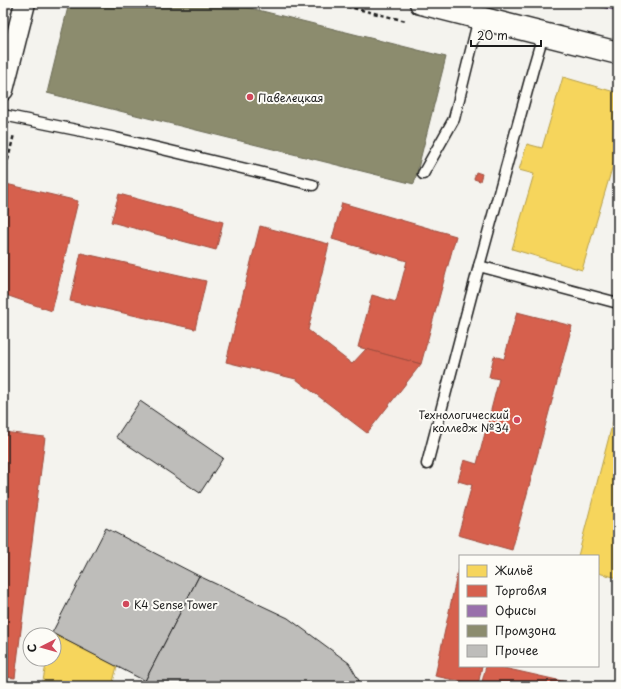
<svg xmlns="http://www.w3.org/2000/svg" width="621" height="689" font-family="'Playpen Sans',sans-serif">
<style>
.homes{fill:#f6d55c;stroke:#b59e49}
.shops{fill:#d6604d;stroke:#9e4c3e}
.offices{fill:#9970ab;stroke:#745780}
.industry{fill:#8c8c6e;stroke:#6a6a55}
.building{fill:#bebdba;stroke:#1c1c1c}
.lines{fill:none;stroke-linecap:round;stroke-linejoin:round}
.service-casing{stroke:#1c1c1c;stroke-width:13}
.minor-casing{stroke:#1c1c1c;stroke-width:23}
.tertiary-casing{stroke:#1c1c1c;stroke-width:25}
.path{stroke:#1c1c1c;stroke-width:2.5;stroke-dasharray:4 3;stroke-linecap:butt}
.service{stroke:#fdfcf7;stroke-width:10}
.minor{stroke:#fdfcf7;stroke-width:20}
.tertiary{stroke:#fdfcf7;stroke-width:22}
.poi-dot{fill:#d1495b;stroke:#fdfcf7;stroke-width:1.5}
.labels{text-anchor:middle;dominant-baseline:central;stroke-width:4;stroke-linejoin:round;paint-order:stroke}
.poi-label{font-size:11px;fill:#1c1c1c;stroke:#fdfcf7;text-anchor:start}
</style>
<rect width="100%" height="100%" fill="#f4f3ee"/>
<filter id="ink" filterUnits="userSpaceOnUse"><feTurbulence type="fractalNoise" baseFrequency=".025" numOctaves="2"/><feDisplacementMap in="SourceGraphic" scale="8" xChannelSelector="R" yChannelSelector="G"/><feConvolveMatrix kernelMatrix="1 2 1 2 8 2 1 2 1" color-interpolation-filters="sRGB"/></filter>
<g filter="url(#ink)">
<g class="homes">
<path d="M563,77L618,93V148L582,270L512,249L534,174L519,170L527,144L542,148Z"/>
<path d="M618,402V578L598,573V556H578Z"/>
<path d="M52,633L117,666L112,686H42L47,659H54V635H52Z"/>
</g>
<g class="shops">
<path d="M476,172L482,174L480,181L474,179Z"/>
<path d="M6,184L78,201L52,311L3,294V197Z"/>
<path d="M119,194L223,222L216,250L111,222Z"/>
<path d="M342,203L456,236L421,364L358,347L372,295L396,302L407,261L332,239Z"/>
<path d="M260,226L329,244L308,330L352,364L366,349L421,364L367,433L296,379L226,362Z"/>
<path d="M81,253L206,281L195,329L70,301Z"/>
<path d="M517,312L572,326L512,550L458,535L472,485L458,481L464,460L477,464L499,379L489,377L494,356L504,359Z"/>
<path d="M3,432L45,437L15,678L3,677Z"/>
<path d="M458,570H460V666H482L478,685L435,676Z"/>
<path d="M486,666H495L584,686H481Z"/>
</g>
<path class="offices" d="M585,3H618V11Z"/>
<path class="industry" d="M69,3H230L446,57L414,184L47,93Z"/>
<g class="building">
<path d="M140,401L223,458L200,493L116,437Z"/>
<path d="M106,528L199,576L145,681L52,633Z"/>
<path d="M199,576L288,618L349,663L362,686H155L145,681Z"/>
</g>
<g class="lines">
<g class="service-casing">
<g id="service">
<path d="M3,115L116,138L313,185"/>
<path d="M423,174L454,119L479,18"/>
<path d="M479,266L533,69L543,35"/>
<path d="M427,464L479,266L618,303"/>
</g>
</g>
<g class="minor-casing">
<path id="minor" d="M3,90L25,3"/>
</g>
<g class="tertiary-casing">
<path id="tertiary" d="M421,3L618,53"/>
</g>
<g class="path">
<path d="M333,3L406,21"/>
<path d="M3,181L14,134"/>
</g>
<use href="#service" class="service"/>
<use href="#minor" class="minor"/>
<use href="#tertiary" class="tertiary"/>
</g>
</g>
<g class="poi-dot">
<circle cx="250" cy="97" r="4"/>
<circle cx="517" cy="420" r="4"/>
<circle cx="126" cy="604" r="4"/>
</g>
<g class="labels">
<g class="poi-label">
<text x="258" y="97">Павелецкая</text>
<text x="509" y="414" text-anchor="end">Технологический<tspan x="509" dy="13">колледж №34</tspan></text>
<text x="134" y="604">К4 Sense Tower</text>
</g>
</g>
<rect width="621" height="689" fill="none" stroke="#fdfcf7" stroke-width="16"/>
<rect x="8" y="8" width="605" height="673" fill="none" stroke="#1c1c1c" stroke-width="1.5" filter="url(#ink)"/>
<rect x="459" y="555" width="140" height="112" fill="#fdfcf7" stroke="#a3a29f"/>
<rect x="467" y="565" width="20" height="12" fill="#f6d55c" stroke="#a3a29f"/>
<text x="495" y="575" font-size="12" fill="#1c1c1c">Жильё</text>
<rect x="467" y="585" width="20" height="12" fill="#d6604d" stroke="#a3a29f"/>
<text x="495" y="595" font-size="12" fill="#1c1c1c">Торговля</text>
<rect x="467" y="605" width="20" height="12" fill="#9970ab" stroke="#a3a29f"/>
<text x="495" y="615" font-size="12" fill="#1c1c1c">Офисы</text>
<rect x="467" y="625" width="20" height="12" fill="#8c8c6e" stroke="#a3a29f"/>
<text x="495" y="635" font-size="12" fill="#1c1c1c">Промзона</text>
<rect x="467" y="645" width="20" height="12" fill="#bebdba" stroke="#a3a29f"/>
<text x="495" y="655" font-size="12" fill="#1c1c1c">Прочее</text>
<g transform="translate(42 647) rotate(264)"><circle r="19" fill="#fdfcf7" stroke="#a3a29f"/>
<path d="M0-3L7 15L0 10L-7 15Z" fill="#d1495b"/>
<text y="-6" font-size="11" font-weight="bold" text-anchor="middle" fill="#1c1c1c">С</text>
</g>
<path d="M471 40v6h70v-6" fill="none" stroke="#1c1c1c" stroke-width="2"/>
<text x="477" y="40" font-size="12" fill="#1c1c1c" stroke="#fdfcf7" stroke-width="3" paint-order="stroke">20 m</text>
</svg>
